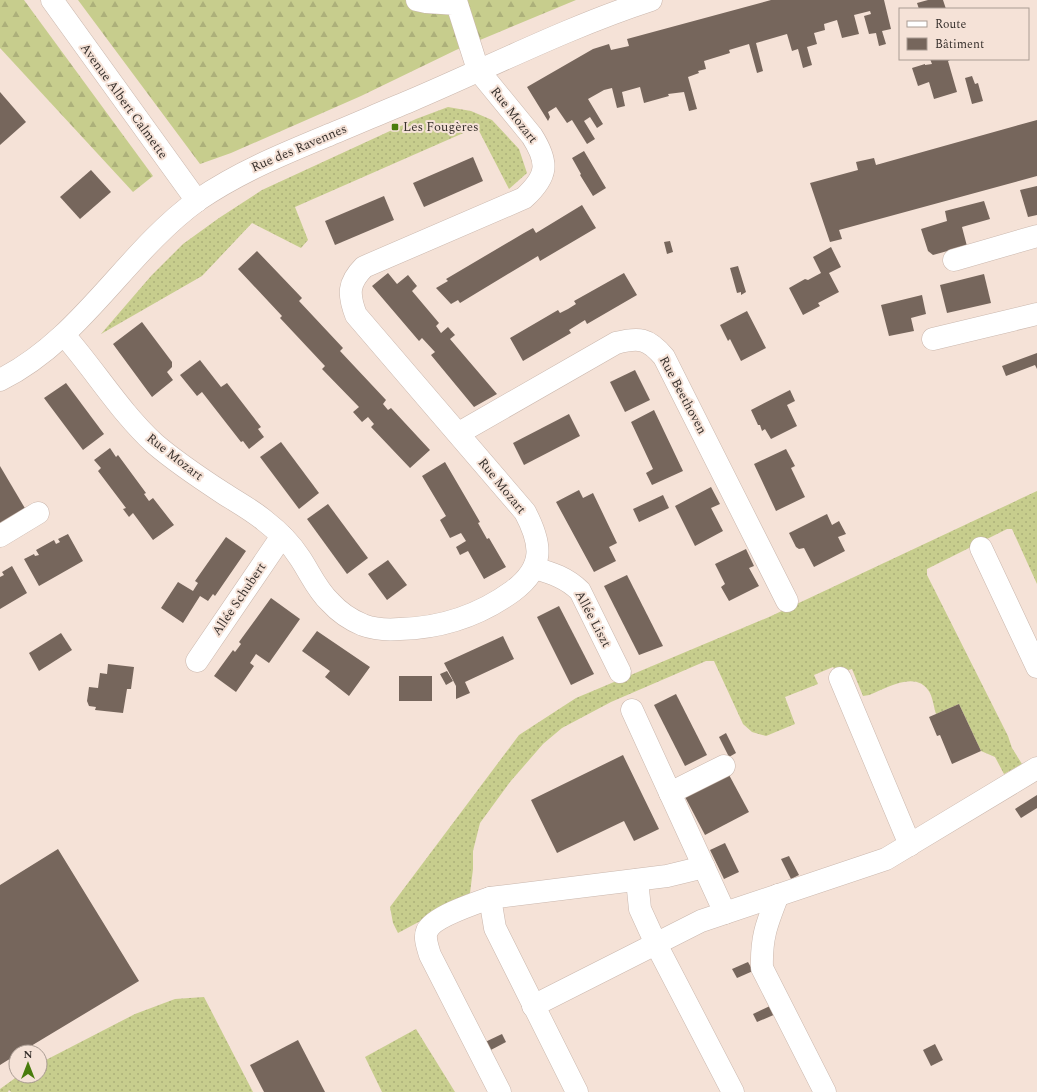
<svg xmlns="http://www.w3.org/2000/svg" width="1037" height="1092" font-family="Spectral,serif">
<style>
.grass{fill:url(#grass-dots)}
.forest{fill:url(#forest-firs)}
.building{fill:#76665c}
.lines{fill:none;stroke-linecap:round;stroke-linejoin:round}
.minor-casing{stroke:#cab7ad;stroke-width:23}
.minor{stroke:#fff;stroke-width:22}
.poi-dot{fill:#497c0c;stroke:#f5e2d7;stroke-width:1.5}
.labels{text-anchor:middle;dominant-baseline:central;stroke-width:4;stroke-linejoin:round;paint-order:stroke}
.street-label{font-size:13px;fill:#39322e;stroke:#f5e2d7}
.poi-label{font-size:13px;fill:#39322e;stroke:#f5e2d7;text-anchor:start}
</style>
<defs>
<pattern id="grass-dots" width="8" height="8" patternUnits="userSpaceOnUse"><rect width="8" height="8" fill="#c7cd8d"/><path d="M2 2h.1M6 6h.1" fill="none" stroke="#acb07a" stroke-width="1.8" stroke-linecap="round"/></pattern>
<pattern id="forest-firs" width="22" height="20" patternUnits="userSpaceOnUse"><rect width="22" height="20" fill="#c7cd8d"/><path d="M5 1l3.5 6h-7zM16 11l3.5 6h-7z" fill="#acb07a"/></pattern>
</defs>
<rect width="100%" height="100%" fill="#f5e2d7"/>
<g class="grass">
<path d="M448,107L471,111L492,120L519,149L527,173L509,189L477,127L295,207L308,240L301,248L252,223L202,276L101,334L151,276L183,244L219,218L262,190L416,119Z"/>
<path d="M1037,491V584L1012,529H1007L927,569V575L1008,736L1012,748L1022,764L1004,774L995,757L981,751L959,704L936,714C934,708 933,699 930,693C917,669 887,688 869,695L863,696L852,669L838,673L833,667L814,675L818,684L785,697L795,724L766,736L752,732L743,724L714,661H706L611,702L562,728L543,744L510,782L480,823L473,851V869L470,893L441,910L398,933L393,923L390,907L519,735L576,698L769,617Z"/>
<path d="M204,997L253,1092H11L9,1090L8,1092H0V1089L18,1076H40V1063L135,1014L175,999Z"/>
<path d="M416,1029L455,1092H382L365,1057Z"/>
</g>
<g class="forest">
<path d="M0,0H24L153,176L133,192L0,48Z"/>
<path d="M78,0H576L456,50L361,96L231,153L200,164Z"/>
</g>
<g class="building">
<path d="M771,0H884L891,29L882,31L886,44L879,46L876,33L869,34L864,16L871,14L870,11L854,15L859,34L842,38L837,20L824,24L825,30L814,33L817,44L807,47L812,65L803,68L798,49L792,51L787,34L756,43L763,71L757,73L749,44L729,50L730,53L704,61L706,69L698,71L699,73L688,77L697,109L689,111L684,92L668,94L669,96L644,103L640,87L622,92L625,106L617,108L612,88L604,90L588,99L603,124L597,128L590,117L584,121L595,139L587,144L572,120L567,123L556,107L548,112L550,117L548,121L527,87L593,49L609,44L611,50L629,46L627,39Z"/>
<path d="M928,0H943L946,9H919L917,3Z"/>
<path d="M930,59H950V60L948,61L957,92L934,99L929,82L918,86L912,68L925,64V65L932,64Z"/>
<path d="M972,76L975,84L978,83L983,101L972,104L965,78Z"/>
<path d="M0,92L26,122L0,145Z"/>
<path d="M1037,120V176L839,230L842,239L830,242L810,183L858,170L856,162L874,158L876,165Z"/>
<path d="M584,151L606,188L593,196L580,175L581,174L572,158Z"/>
<path d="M473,157L483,181L424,207L413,183Z"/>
<path d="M91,170L111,192L80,219L60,197Z"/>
<path d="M1037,186V215L1028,217L1020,190Z"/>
<path d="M384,196L394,220L335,245L325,221Z"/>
<path d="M984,201L990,219L962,227L968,250H951L933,255L928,251L921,229L947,221L945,211Z"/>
<path d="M582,205L596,228L540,261L538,256L460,303L458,300L451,304L436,288L448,281L446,279L524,233L533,228L536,233Z"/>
<path d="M670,241L673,252L667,254L664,242Z"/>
<path d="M831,247L841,267L829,273L839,292L818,303L820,306L803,315L789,288L805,279L808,280L821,273L813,257Z"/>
<path d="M257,251L302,298L299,301L343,348L340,351L386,400L383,404L388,410L391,408L430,450L410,468L371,427L374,424L368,417L362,422L353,412L359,407L322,369L325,366L280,318L282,316L238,269Z"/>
<path d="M738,266L746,292L741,295V292L737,293L730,268Z"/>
<path d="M388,273L397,284L408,275L417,286L412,291L439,323L436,326L441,333L448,327L455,335L450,339L497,394L474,407L431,355L435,352L422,338L419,341L372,286Z"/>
<path d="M624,273L637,295L587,324L585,320L569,330L571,333L523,361L510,338L558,310L560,313L568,309L576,304L574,301Z"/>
<path d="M984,274L991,303L947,313L940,285Z"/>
<path d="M922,295L926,314L911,318L914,331L889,336L881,305Z"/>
<path d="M747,311L766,348L741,361L730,339L728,341L720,325Z"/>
<path d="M142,322L172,362V367L167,372L173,380L152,397L113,344Z"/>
<path d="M1037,353V369L1035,365L1006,376L1002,366Z"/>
<path d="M200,360L221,387L227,383L261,427L258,429L264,437L249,449L243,441L241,442L202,392L197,396L180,375Z"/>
<path d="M635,370L650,400L625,412L610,382Z"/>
<path d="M66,383L104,434L83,450L44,398Z"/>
<path d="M790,390L795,401L787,405L797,426L771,439L765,429L762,431L760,425H758L751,410Z"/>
<path d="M654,410L683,471L652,485L646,473L653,469L631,422Z"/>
<path d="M569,414L580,436L524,465L513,443Z"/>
<path d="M281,442L319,493L299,509L260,457Z"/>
<path d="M110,448L116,457L118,455L146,493L144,494L149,501L153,498L174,525L153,540L133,513L129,517L123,509L126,508L98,471L101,468L94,460Z"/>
<path d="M786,449L795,466L791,468L805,497L776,511L754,464Z"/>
<path d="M445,462L480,522L478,523L487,539L489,538L506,567L484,579L468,551L460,555L456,547L466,541L461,533L450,538L440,520L446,516L422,476Z"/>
<path d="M0,466L26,510L0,525Z"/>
<path d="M711,487L720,504L711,508L723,531L695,546L675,506Z"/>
<path d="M579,490L583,498L593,493L617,543L609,547L616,561L594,572L556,502Z"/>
<path d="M663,495L669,508L639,522L633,509Z"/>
<path d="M328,504L368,558L347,574L307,519Z"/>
<path d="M827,514L832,525L839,521L846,534L838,537L845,551L814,567L804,548L799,549L796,547L789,533Z"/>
<path d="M68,534L83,561L39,586L24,559L34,554L35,556L39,555L36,550L54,540L56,544L60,542L58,539Z"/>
<path d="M226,537L246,551L215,596L213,594L208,601L200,596L183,623L161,608L178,582L193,591L198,583L195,581Z"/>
<path d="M746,549L754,566L749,568L759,586L729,601L721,587L725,584L715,564Z"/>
<path d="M388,560L407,585L387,600L368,574Z"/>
<path d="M12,566L27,593L0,609V577L4,575L2,572Z"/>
<path d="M627,575L663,646L639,655L604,586Z"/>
<path d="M271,598L300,619L269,663L256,654L250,663L254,666L236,692L214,676L233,650L235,652L241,644L239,642Z"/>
<path d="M559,606L594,674L571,685L537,617Z"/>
<path d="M317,631L370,667L349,696L325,677L330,671L302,651Z"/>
<path d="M61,633L72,650L39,671L29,653Z"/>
<path d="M503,636L514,659L465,682L470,693L456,699V686L444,663Z"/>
<path d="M108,664L134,667L131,689H127L123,713L95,710L96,707L89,706L87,701L89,687L98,688L100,673L107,674Z"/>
<path d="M447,671L453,681L446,685L440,674Z"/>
<rect x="399" y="676" width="33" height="25"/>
<path d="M676,694L707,755L685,766L654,705Z"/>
<path d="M959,704L981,751L952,764L940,735L937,736L929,717Z"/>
<path d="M726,733L736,753L729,757L719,737Z"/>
<path d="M623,755L659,829L634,841L624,821L557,853L531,800Z"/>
<path d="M728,773L749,812L705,835L684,795Z"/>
<path d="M1037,795V808L1021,818L1015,809Z"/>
<path d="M725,843L739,872L724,879L710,850Z"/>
<path d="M58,849L139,981L21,1052H16V1055L0,1065V885Z"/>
<path d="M789,856L799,875L791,879L781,859Z"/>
<path d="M748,962L753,971L737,978L732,969Z"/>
<path d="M772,1005L776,1014L757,1022L753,1014Z"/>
<path d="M502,1034L506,1042L487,1052L483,1043Z"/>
<path d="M298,1040L325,1092H264L250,1065Z"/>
<path d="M935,1044L943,1060L931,1066L923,1050Z"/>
</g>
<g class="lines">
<g class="minor-casing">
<g id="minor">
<path d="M52,0L197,201"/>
<path d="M954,260L1037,236"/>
<path d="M64,335C95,370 120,412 155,444C176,462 200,478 223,493C237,502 252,510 265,521C278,531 291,544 300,558C310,573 317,590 330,602C339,612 351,620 363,625C374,629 388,630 400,629C441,628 480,615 513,591C545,567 542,544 525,512L356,315C348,294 348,283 364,267L524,198C548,176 549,163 532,136L478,70L457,4L426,2L417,0"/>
<path d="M933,339L1037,314"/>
<path d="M0,380C82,339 125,253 198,200C239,172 283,154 329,135C356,124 383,112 410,101C490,67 568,27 651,0"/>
<path d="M459,433L616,343C639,337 648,338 664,357L787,601"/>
<path d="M0,536L38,513"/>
<path d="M981,548L1037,667"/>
<path d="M534,568C552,573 567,578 580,591L620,672"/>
<path d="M197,661L282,536"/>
<path d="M840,678L910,845"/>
<path d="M632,710L725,913"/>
<path d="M670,793L724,766"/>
<path d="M637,880L640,909L656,944L733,1092"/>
<path d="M778,895C767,923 761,937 762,968L825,1092"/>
<path d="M490,898L495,928L577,1092"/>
<path d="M533,1006L701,921L886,859L1037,768"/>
<path d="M500,1092L430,955C428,948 424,938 427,931C433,917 476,903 490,898L667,876L704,867"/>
</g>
</g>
<use href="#minor" class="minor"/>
</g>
<rect class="poi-dot" x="391" y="123" width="8" height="8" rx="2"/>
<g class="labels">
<g class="street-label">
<text transform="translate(124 101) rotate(54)">Avenue Albert Calmette</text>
<text transform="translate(514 115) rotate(52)">Rue Mozart</text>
<text transform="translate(299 148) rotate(-23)">Rue des Ravennes</text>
<text transform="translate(683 395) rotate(62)">Rue Beethoven</text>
<text transform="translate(175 457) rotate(38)">Rue Mozart</text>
<text transform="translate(502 486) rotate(51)">Rue Mozart</text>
<text transform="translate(239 599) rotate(-56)">Allée Schubert</text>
<text transform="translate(593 619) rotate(62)">Allée Liszt</text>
</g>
<g class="poi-label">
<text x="403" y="127">Les Fougères</text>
</g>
</g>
<rect x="899" y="8" width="130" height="52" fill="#f5e2d7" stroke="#aa9c93"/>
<rect x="907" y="21" width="20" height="6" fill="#ffffff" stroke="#aa9c93"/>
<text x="935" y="28" font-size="12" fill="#39322e">Route</text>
<rect x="907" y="38" width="20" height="12" fill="#76665c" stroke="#aa9c93"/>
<text x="935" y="48" font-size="12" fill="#39322e">Bâtiment</text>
<g transform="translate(28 1064)"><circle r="19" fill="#f5e2d7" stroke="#aa9c93"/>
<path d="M0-3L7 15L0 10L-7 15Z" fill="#497c0c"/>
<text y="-6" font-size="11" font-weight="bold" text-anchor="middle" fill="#39322e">N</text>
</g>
</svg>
